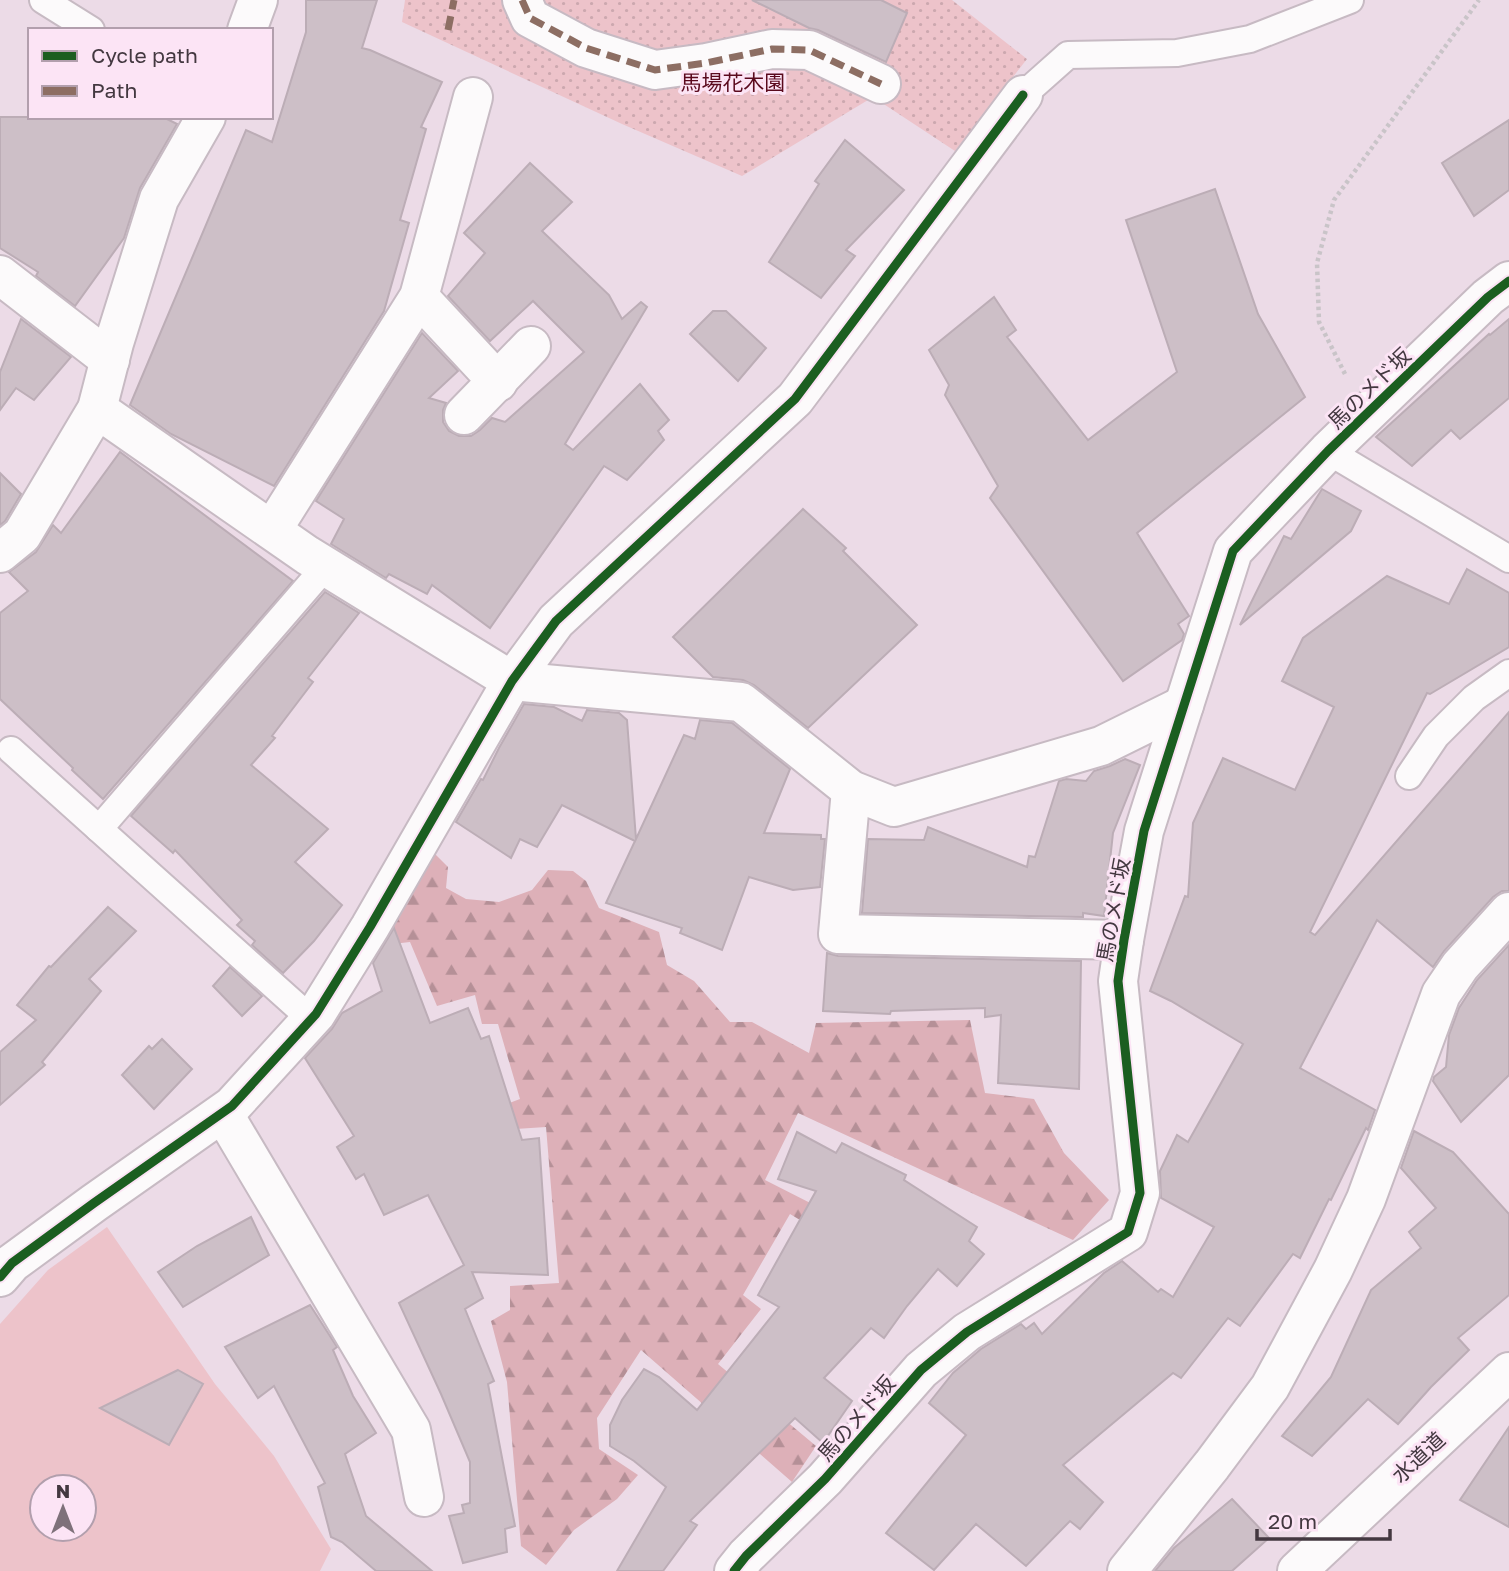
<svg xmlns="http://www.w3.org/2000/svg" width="1509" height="1571" font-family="'Golos Text','Noto Sans JP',sans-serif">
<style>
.grass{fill:#edc3ca;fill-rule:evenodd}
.forest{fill:url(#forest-firs)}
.park{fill:url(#park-dots)}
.building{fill:#cdbfc7;stroke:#bcadb6;stroke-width:2}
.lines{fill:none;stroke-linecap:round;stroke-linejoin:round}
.lane-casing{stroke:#c7bac3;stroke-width:30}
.street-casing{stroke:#c7bac3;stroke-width:42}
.primary-casing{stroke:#c7bac3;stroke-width:42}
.path{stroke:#c9c4c8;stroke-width:4.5;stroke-dasharray:3.5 3.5;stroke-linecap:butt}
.lane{stroke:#fcfafb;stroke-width:26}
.street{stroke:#fcfafb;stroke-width:38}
.primary{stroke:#fcfafb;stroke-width:38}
.quiet{stroke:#8d6e63;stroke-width:7;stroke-dasharray:14 7;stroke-linecap:butt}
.cycleway-casing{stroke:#fce4f5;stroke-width:13}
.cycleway{stroke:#1b5e20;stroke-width:9}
.labels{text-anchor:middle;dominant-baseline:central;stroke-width:6;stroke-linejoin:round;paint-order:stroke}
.park-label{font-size:21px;fill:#5a091d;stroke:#fce4f5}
.street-label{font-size:21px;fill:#433840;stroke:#fce4f5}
</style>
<defs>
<pattern id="forest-firs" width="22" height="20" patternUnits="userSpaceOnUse" patternTransform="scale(1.75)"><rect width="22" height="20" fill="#ddb0b8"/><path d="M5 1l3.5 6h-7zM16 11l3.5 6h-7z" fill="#b59097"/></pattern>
<pattern id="park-dots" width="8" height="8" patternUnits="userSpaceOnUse" patternTransform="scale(1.75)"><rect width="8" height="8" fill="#edc3ca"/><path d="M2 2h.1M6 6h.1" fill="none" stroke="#cca8af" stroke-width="1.8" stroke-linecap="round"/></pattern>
</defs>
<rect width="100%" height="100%" fill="#ecdbe7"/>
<path class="grass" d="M107,1227L215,1384L274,1456L331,1549L320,1571H0V1324L48,1270ZM42,1487H84V1529H42Z"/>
<path class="forest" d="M431,850L448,867L446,888L466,899L499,902L532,890L548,870L573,871L586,881L599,908L659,932L667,965L694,981L730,1022H752L809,1053L816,1023L970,1020L985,1093L1034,1099L1064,1153L1109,1200L1073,1240L798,1113L765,1180L893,1245L878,1267L790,1214L743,1295L761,1309L718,1364L816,1446L792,1482L641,1350L597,1418L599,1449L638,1475L617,1499L574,1530L546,1565L521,1546L507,1382L491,1321L510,1310V1286L559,1283L546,1127L483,1131L477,1115L520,1099L498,1024H482L475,995L437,1006L410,942L375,946Z"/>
<path class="park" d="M405,0H952L1027,59L955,151L873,97L742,176L622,124L402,22Z"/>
<g class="building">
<path d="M306,0H377L362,48L370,50L442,82L421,127L426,129L400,220L409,223L384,311L274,486L171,434L130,405L246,130L272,142L306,32Z"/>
<path d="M752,0H881L907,13L886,62L818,30L809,28Z"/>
<path d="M0,117H163L177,124L140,188L124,238L75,306L36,276L38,272L0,248Z"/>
<path d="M1509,120V190L1474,216L1442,163Z"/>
<path d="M845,140L904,190L846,250L855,256L821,298L769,262L819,184L815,181Z"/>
<path d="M530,163L572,202L542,231L609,295L622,319L641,302L647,307L565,444L573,450L640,384L669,420L658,431L664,440L627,480L604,466L490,628L432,585L427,594L389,574L386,578L331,544L344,519L316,501L422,333L458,371L429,398L446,403L443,410V422L449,431L459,436H471L480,430L492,418L505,422L584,352L533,301L490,341L448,296L485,253L464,233Z"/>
<path d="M1215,189L1258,314L1305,397L1137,533L1189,616L1178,624L1184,634L1182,640L1123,681L990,498L998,486L945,395L949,385L929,350L994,297L1016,330L1007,337L1088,440L1177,372L1126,220Z"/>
<path d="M713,311H726L766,348L738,381L690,334Z"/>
<path d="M21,319L71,357L34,400L16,388L0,410V372Z"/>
<path d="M1509,319V398L1460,439L1451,430L1412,466L1376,437L1489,334L1490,335Z"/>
<path d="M120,452L293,581L103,799L72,770L73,768L0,699V613L28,591L9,572L36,552L53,525L61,533Z"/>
<path d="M0,473L21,494L5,521L0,525Z"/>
<path d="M1322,489L1361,511L1351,531L1240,625L1284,536L1291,539Z"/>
<path d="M803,509L846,548L843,551L917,625L808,728L754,685L743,680L713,677L673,637Z"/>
<path d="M1467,569L1509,593V647L1430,694L1427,693L1310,932L1315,935L1509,712V891H1502L1493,897L1444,951L1433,967L1377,920L1300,1068L1375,1110L1368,1130L1366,1128L1331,1200L1329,1199L1300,1258L1293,1254L1240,1326L1228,1318L1181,1378L1173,1373L1063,1465L1103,1502L1080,1529L1070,1521L1026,1566L976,1524L934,1570L886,1533L966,1435L929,1403L953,1373L981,1349L1021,1324L1026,1329L1034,1323L1042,1334L1104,1273L1122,1261L1158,1292L1161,1289L1173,1297L1214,1227L1161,1198L1160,1171L1177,1135L1188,1142L1243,1044L1171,1001L1150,991L1185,896L1188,897L1193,823L1223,758L1295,790L1334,707L1282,681L1303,638L1387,576L1449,604Z"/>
<path d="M325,592L359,613L308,678L313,682L272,736L275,738L251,765L328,829L295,862L342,905L314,941L283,973L252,945L255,941L237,925L242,920L175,850L173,853L131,816Z"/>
<path d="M524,704L554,707L582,721L587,710L619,713L627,720L636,839L684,735L695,739L700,720L732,723L790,769L764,833L821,835V839H825L820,887L793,890L749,877L722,950L680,933L682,928L606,903L635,841L562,805L537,847L520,839L511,858L456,822L481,779L483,780L499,748Z"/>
<path d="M1125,759L1140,765L1113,833L1104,916L1083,913V917L862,913L868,839L924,840L928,827L1027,867L1029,856L1035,857L1059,781L1066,779L1086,781L1094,771L1110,766Z"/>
<path d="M108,907L136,931L89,979L101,991L42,1062L45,1065L0,1105V1052L36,1020L17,1005L49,966L51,967Z"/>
<path d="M394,928L430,1023L468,1008L481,1039L489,1036L522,1140L539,1138L548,1275L472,1272L483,1298L465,1309L494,1381L488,1384L515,1526L505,1529L507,1552L463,1563L449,1516L464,1513L462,1505L470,1503V1462L441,1394L399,1303L464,1265L428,1195L384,1215L364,1174L356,1179L337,1147L354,1136L305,1058L332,1029L342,1013L382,991L373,963Z"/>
<path d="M1509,945V1075L1461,1122L1433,1081L1434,1077L1446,1067L1449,1035L1459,1008L1477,980Z"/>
<path d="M827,953L838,956L1081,961L1079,1089L998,1083L1001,1015L985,1017V1008L891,1011L890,1014L823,1011Z"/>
<path d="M230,967L262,996L242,1016L213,986Z"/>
<path d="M162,1039L192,1069L154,1109L122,1075L149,1046L152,1049Z"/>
<path d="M1414,1131L1453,1152L1509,1214V1295L1458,1338L1469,1350L1431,1387L1398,1424L1368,1399L1312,1456L1282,1436L1331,1377L1371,1290L1421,1248L1409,1232L1436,1208L1401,1168Z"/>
<path d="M797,1132L836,1153L842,1143L906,1175L904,1180L977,1227L969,1241L984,1254L957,1286L938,1269L907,1306L884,1338L871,1328L824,1378L852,1401L823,1443L795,1418L690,1521L697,1525L663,1571H617L666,1487L634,1461L610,1446V1425L622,1400L644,1369L659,1377L697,1410L779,1307L758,1295L816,1191L778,1179Z"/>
<path d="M251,1217L269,1255L183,1307L158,1272L197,1246Z"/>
<path d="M310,1305L337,1347L333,1350L353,1396L376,1433L345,1454L366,1516L432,1571H376L342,1542L331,1537L318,1487L325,1483L274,1386L258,1398L225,1347Z"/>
<path d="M178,1370L203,1384L169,1445L100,1408Z"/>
<path d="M1509,1427V1527L1460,1500Z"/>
<path d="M1232,1499L1269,1538L1232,1571H1155L1174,1548Z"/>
</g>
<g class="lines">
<g class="lane-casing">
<g id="lane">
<path d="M43,0L91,30"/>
<path d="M1023,95L1068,55L1177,53L1250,39L1350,0"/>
<path d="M1328,451L1509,559"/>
<path d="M11,750L311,1019"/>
<path d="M1409,776L1436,736L1474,698L1509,673"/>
<path d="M99,829L326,566"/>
</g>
</g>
<g class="street-casing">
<g id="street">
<path d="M522,0L530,18L586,48L655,70L706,63L772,49L809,50L881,84"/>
<path d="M247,30L258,0"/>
<path d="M0,275L110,360"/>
<path d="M419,297L498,382"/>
<path d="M97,409L307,555L512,681L741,702L851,790L894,807L1101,746L1184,705"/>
<path d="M464,415L531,346"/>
<path d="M272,530L419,297L473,97"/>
<path d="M0,553L22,535L97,409L114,343L159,199L206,117"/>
<path d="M851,790L838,934L1124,940"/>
<path d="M223,1113L411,1430L424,1497"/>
<path d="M0,1277L12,1263L94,1203L232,1106L316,1014L370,927L512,681L556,621L795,399L1023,95"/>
<path d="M734,1571L746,1556L825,1479L921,1370L967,1332L1128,1232L1140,1193L1118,981L1124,940L1144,831L1233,551L1328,451L1488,297L1509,281"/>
<path d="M1127,1571L1212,1465L1270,1387L1333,1270L1366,1199L1441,994L1460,966L1509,912"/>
</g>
</g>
<g class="primary-casing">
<path id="primary" d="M1297,1571L1509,1372"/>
</g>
<path class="path" d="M1345,374L1319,322L1317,263L1334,200L1479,0"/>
<use href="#lane" class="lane"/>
<use href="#street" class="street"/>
<use href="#primary" class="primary"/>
<g class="quiet">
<path d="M522,0L530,18L586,48L655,70L706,63L772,49L809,50L881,84"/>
<path d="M448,30L454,0"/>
</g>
<g class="cycleway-casing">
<g id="cycleway">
<path d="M0,1277L12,1263L94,1203L232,1106L316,1014L370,927L512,681L556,621L795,399L1023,95"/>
<path d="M734,1571L746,1556L825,1479L921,1370L967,1332L1128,1232L1140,1193L1118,981L1124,940L1144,831L1233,551L1328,451L1488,297L1509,281"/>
</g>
</g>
<use href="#cycleway" class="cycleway"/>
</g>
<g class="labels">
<g class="park-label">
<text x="733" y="82">馬場花木園</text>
</g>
<g class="street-label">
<text transform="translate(1369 388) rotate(-44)">馬のメド坂</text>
<text transform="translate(1113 910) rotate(-80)">馬のメド坂</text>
<text transform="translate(856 1418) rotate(-49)">馬のメド坂</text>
<text transform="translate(1418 1457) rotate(-43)">水道道</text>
</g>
</g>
<rect x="28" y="28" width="245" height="91" fill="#fce4f5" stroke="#b29fad" stroke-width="2"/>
<rect x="42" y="51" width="35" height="10" fill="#1b5e20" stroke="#b29fad" stroke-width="2"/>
<text x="91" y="63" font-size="21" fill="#433840">Cycle path</text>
<rect x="42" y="86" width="35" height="10" fill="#8d6e63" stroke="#b29fad" stroke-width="2"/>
<text x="91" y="98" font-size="21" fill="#433840">Path</text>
<g transform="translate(63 1508)"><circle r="33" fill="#fce4f5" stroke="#b29fad" stroke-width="2"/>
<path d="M0-5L12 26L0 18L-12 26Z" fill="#7e717a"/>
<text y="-10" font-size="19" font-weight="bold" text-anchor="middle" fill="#433840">N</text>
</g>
<path d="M1257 1529v10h133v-10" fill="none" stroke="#433840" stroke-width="3.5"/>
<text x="1268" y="1529" font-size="21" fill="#433840" stroke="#fce4f5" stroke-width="5" paint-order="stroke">20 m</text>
</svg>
